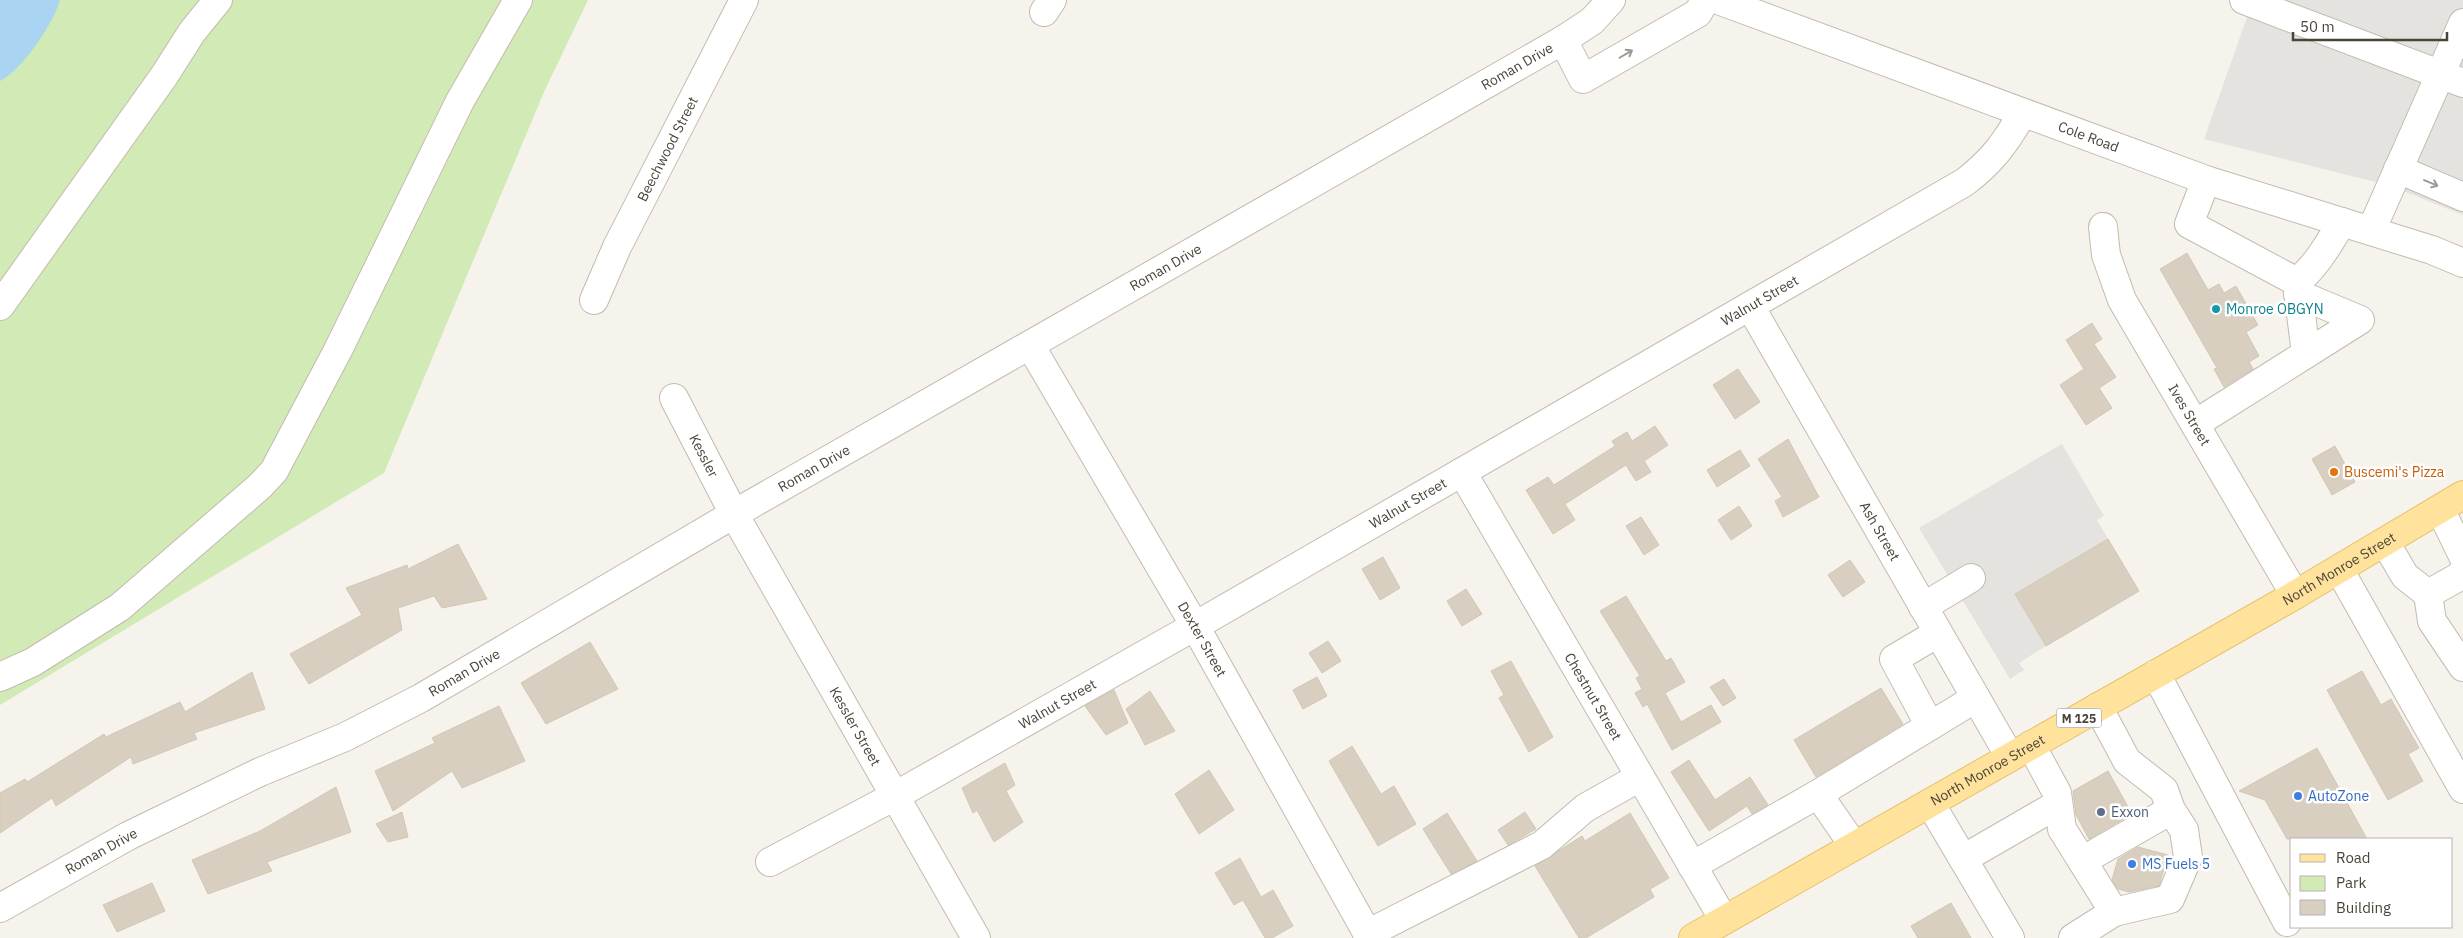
<svg xmlns="http://www.w3.org/2000/svg" width="2463" height="938" font-family="'IBM Plex Sans',sans-serif">
<style>
.green{fill:#d2eab5}
.parking{fill:#e5e3e0}
.water{fill:#a9d4f2}
.building{fill:#d8cfc1;stroke:#d3c7b4}
.lines{fill:none;stroke-linecap:round;stroke-linejoin:round}
.minor-casing{stroke:#c2bbae;stroke-width:30}
.major-casing{stroke:#e6c16a;stroke-width:30}
.minor{stroke:#fff;stroke-width:28}
.major{stroke:#ffe39c;stroke-width:28}
.oneway{stroke:#9c9892}
.culture-dot{fill:#0f9aa8;stroke:#fff;stroke-width:2}
.food-dot{fill:#e8710a;stroke:#fff;stroke-width:2}
.shop-dot{fill:#3f7fe0;stroke:#fff;stroke-width:2}
.service-dot{fill:#5c6f8a;stroke:#fff;stroke-width:2}
.labels{text-anchor:middle;dominant-baseline:central;stroke-width:5;stroke-linejoin:round;paint-order:stroke}
.shield{fill:#fff;stroke:#817c74;stroke-width:1}
.shield-label{font-size:12px;font-weight:bold;fill:#4b4439}
.street-label{font-size:14px;fill:#4b4439;stroke:#fff}
.culture-label{font-size:14px;fill:#0d838f;stroke:#fff;text-anchor:start}
.food-label{font-size:14px;fill:#c56008;stroke:#fff;text-anchor:start}
.shop-label{font-size:14px;fill:#366cbe;stroke:#fff;text-anchor:start}
.service-label{font-size:14px;fill:#4e5e75;stroke:#fff;text-anchor:start}
</style>
<rect width="100%" height="100%" fill="#f6f3ec"/>
<path class="green" d="M0,0H588L544,92L384,473L0,705Z"/>
<g class="parking">
<path d="M2244,0H2463V215L2391,186L2204,139L2252,3Z"/>
<path d="M2062,444L2104,516L2097,520L2108,539L2015,594L2046,646L2019,663L2024,670L2010,679L1919,528Z"/>
</g>
<path class="water" d="M0,0H60C53,24 22,70 0,81Z"/>
<g class="building">
<path d="M2187,253L2208,290L2219,284L2224,293L2236,286L2258,325L2246,332L2259,356L2249,362L2253,369L2224,387L2214,369L2217,368L2160,269Z"/>
<path d="M2092,323L2102,339L2094,344L2116,377L2099,388L2112,408L2086,425L2060,385L2084,369L2066,340Z"/>
<path d="M1738,369L1760,402L1735,419L1713,385Z"/>
<path d="M1655,426L1668,445L1644,461L1651,472L1636,481L1626,465L1565,504L1575,520L1553,534L1526,490L1548,477L1554,485L1615,446L1612,441L1627,432L1632,441Z"/>
<path d="M1788,439L1819,497L1783,517L1775,501L1782,497L1758,459Z"/>
<path d="M2335,446L2355,482L2332,495L2312,459Z"/>
<path d="M1740,450L1750,466L1717,487L1707,470Z"/>
<path d="M1739,506L1752,526L1731,540L1718,520Z"/>
<path d="M1641,517L1659,545L1644,555L1626,526Z"/>
<path d="M2108,539L2139,591L2046,646L2015,594Z"/>
<path d="M458,544L487,599L442,608L434,596L398,608L402,630L309,684L290,654L362,615L346,588L407,565L408,569Z"/>
<path d="M1383,557L1400,588L1380,600L1362,569Z"/>
<path d="M1850,560L1865,582L1843,597L1828,575Z"/>
<path d="M1466,589L1482,614L1462,626L1447,601Z"/>
<path d="M1626,596L1666,661L1671,658L1685,682L1665,693L1681,722L1711,705L1721,722L1672,750L1647,704L1643,707L1635,693L1642,689L1636,678L1640,676L1600,611Z"/>
<path d="M1328,641L1341,661L1322,673L1309,653Z"/>
<path d="M590,642L618,689L546,724L521,683Z"/>
<path d="M1511,661L1553,737L1529,752L1499,698L1504,695L1491,671Z"/>
<path d="M2362,671L2381,705L2391,699L2419,748L2408,754L2423,781L2388,800L2327,690Z"/>
<path d="M252,672L265,709L194,733L197,739L133,764L131,757L56,806L52,798L0,833V793L25,779L27,782L104,734L106,737L180,702L185,712Z"/>
<path d="M1317,677L1327,696L1303,709L1293,690Z"/>
<path d="M1724,679L1736,698L1723,706L1710,687Z"/>
<path d="M1881,688L1903,724L1816,777L1794,740Z"/>
<path d="M1114,690L1128,723L1106,735L1085,706Z"/>
<path d="M1150,691L1175,731L1145,745L1126,709Z"/>
<path d="M499,706L525,761L462,788L452,771L393,811L375,771L435,743L432,738Z"/>
<path d="M1352,746L1381,794L1394,786L1416,824L1378,846L1329,761Z"/>
<path d="M2317,748L2367,839H2287L2265,800L2239,791Z"/>
<path d="M1689,760L1715,800L1750,777L1768,805L1752,814L1747,806L1709,831L1671,772Z"/>
<path d="M1005,763L1015,785L1006,791L1023,822L994,842L977,810L973,813L962,788Z"/>
<path d="M1209,770L1234,810L1199,834L1175,794Z"/>
<path d="M2108,771L2132,814L2089,839L2076,815L2073,791Z"/>
<path d="M336,787L351,832L267,862L272,871L208,894L192,860L260,831Z"/>
<path d="M402,812L408,837L388,842L376,824Z"/>
<path d="M1525,812L1536,829L1508,845L1498,830Z"/>
<path d="M1447,813L1477,861L1451,874L1423,829Z"/>
<path d="M1630,813L1669,878L1650,889L1654,897L1586,938H1579L1535,866L1582,836L1585,841Z"/>
<path d="M2138,847L2168,855L2159,886L2129,892L2118,889L2112,880L2118,859Z"/>
<path d="M1240,858L1261,897L1273,890L1293,926L1272,938H1265L1243,900L1234,905L1215,873Z"/>
<path d="M152,883L165,911L117,932L103,905Z"/>
<path d="M1951,903L1971,938H1918L1911,926Z"/>
</g>
<g class="lines">
<g class="minor-casing">
<g id="minor">
<path id="s1" d="M1718,0L2206,180L2432,250L2463,263"/>
<path d="M2244,0L2463,83"/>
<path d="M1044,12L1052,0"/>
<path d="M1563,40L1583,79L1698,13L1705,0"/>
<path d="M2398,169L2463,197"/>
<path id="s2" d="M2103,227L2106,255L2122,300L2295,595"/>
<path d="M2371,231L2463,23"/>
<path d="M2297,282C2317,265 2328,245 2342,222"/>
<path d="M2298,294L2360,320L2306,354"/>
<path id="s3" d="M594,300L617,247L744,0"/>
<path d="M0,306L164,76L192,32L218,0"/>
<path id="s4" d="M1750,306L2010,757"/>
<path id="s5" d="M1030,345L1195,626L1370,938"/>
<path id="s6" d="M674,398L734,514L976,938"/>
<path d="M2195,424L2306,354L2297,282L2189,224L2206,180"/>
<path id="s7" d="M1462,472L1724,920"/>
<path d="M2440,509L2463,556"/>
<path d="M2385,542L2405,576L2428,594L2462,575L2463,571"/>
<path d="M2339,569L2463,789"/>
<path d="M2428,594L2432,621L2463,667"/>
<path d="M1923,607L1971,578"/>
<path d="M2156,674L2287,922"/>
<path d="M0,677L33,662L120,607L260,486L274,471L338,350L460,101L518,0"/>
<path d="M2098,707L2127,761L2164,790L2171,810L2184,830L2188,857L2170,899L2114,912"/>
<path d="M1930,726L1894,659L1938,633"/>
<path d="M2031,745L2057,793L2062,829L2114,912L2073,938"/>
<path d="M1818,794L1854,846"/>
<path d="M1930,803L2010,938"/>
<path d="M1963,859L2058,804"/>
<path d="M2082,861L2171,810"/>
<path id="s8" d="M770,862L895,796L1195,626L1965,182C1992,161 2005,144 2022,114"/>
<path d="M1692,866L1818,794L1976,698"/>
<path id="s9" d="M0,908L128,836L260,772L345,737L421,698L734,514L1563,40L1592,21L1611,0"/>
<path d="M1367,934L1542,845L1585,808L1640,777"/>
</g>
</g>
<g class="major-casing">
<g id="major">
<path id="s10" d="M1693,938L2295,595L2463,495"/>
</g>
</g>
<use href="#minor" class="minor"/>
<use href="#major" class="major"/>
</g>
<defs><path id="oneway-shaft" d="M-6 0H5M1.5-3L5.5 0L1.5 3" fill="none" stroke-width="1.6" stroke-linecap="round" stroke-linejoin="round" transform="scale(1.25)"/></defs>
<g class="oneway">
<use href="#oneway-shaft" transform="translate(1626 54) rotate(-30)"/>
<use href="#oneway-shaft" transform="translate(2431 183) rotate(23)"/>
</g>
<circle class="culture-dot" cx="2216" cy="309" r="5"/>
<circle class="food-dot" cx="2334" cy="472" r="5"/>
<g class="shop-dot">
<circle cx="2298" cy="796" r="5"/>
<circle cx="2132" cy="864" r="5"/>
</g>
<circle class="service-dot" cx="2101" cy="812" r="5"/>
<g class="labels">
<rect class="shield" x="2056.5" y="708.5" width="45" height="19" rx="4"/>
<g class="shield-label">
<text x="2079" y="718">M 125</text>
</g>
<g class="street-label">
<text stroke="none"><textPath href="#s9" startOffset="1736">Roman Drive</textPath></text>
<text stroke="none"><textPath href="#s1" startOffset="395">Cole Road</textPath></text>
<text stroke="none"><textPath href="#s3" startOffset="168">Beechwood Street</textPath></text>
<text stroke="none"><textPath href="#s9" startOffset="1331">Roman Drive</textPath></text>
<text stroke="none"><textPath href="#s8" startOffset="1138">Walnut Street</textPath></text>
<text stroke="none"><textPath href="#s2" startOffset="209">Ives Street</textPath></text>
<text stroke="none"><textPath href="#s6" startOffset="65">Kessler</textPath></text>
<text stroke="none"><textPath href="#s9" startOffset="926">Roman Drive</textPath></text>
<text stroke="none"><textPath href="#s8" startOffset="732">Walnut Street</textPath></text>
<text stroke="none"><textPath href="#s4" startOffset="260">Ash Street</textPath></text>
<text stroke="none"><textPath href="#s10" startOffset="744">North Monroe Street</textPath></text>
<text stroke="none"><textPath href="#s5" startOffset="341">Dexter Street</textPath></text>
<text stroke="none"><textPath href="#s9" startOffset="521">Roman Drive</textPath></text>
<text stroke="none"><textPath href="#s7" startOffset="260">Chestnut Street</textPath></text>
<text stroke="none"><textPath href="#s8" startOffset="328">Walnut Street</textPath></text>
<text stroke="none"><textPath href="#s6" startOffset="375">Kessler Street</textPath></text>
<text stroke="none"><textPath href="#s10" startOffset="339">North Monroe Street</textPath></text>
<text stroke="none"><textPath href="#s9" startOffset="116">Roman Drive</textPath></text>
</g>
<g class="culture-label">
<text x="2226" y="309">Monroe OBGYN</text>
</g>
<g class="food-label">
<text x="2344" y="472">Buscemi's Pizza</text>
</g>
<g class="shop-label">
<text x="2308" y="796">AutoZone</text>
<text x="2142" y="864">MS Fuels 5</text>
</g>
<g class="service-label">
<text x="2111" y="812">Exxon</text>
</g>
</g>
<rect x="2290" y="838" width="162" height="90" fill="#ffffff" stroke="#b7b4b0"/>
<rect x="2300" y="854" width="25" height="8" fill="#ffe39c" stroke="#b7b4b0"/>
<text x="2336" y="863" font-size="15" fill="#4b4439">Road</text>
<rect x="2300" y="876" width="25" height="15" fill="#d2eab5" stroke="#b7b4b0"/>
<text x="2336" y="888" font-size="15" fill="#4b4439">Park</text>
<rect x="2300" y="900" width="25" height="15" fill="#d8cfc1" stroke="#b7b4b0"/>
<text x="2336" y="913" font-size="15" fill="#4b4439">Building</text>
<path d="M2293 32v8h154v-8" fill="none" stroke="#4b4439" stroke-width="2.5"/>
<text x="2300" y="32" font-size="15" fill="#4b4439" stroke="#ffffff" stroke-width="4" paint-order="stroke">50 m</text>
</svg>
